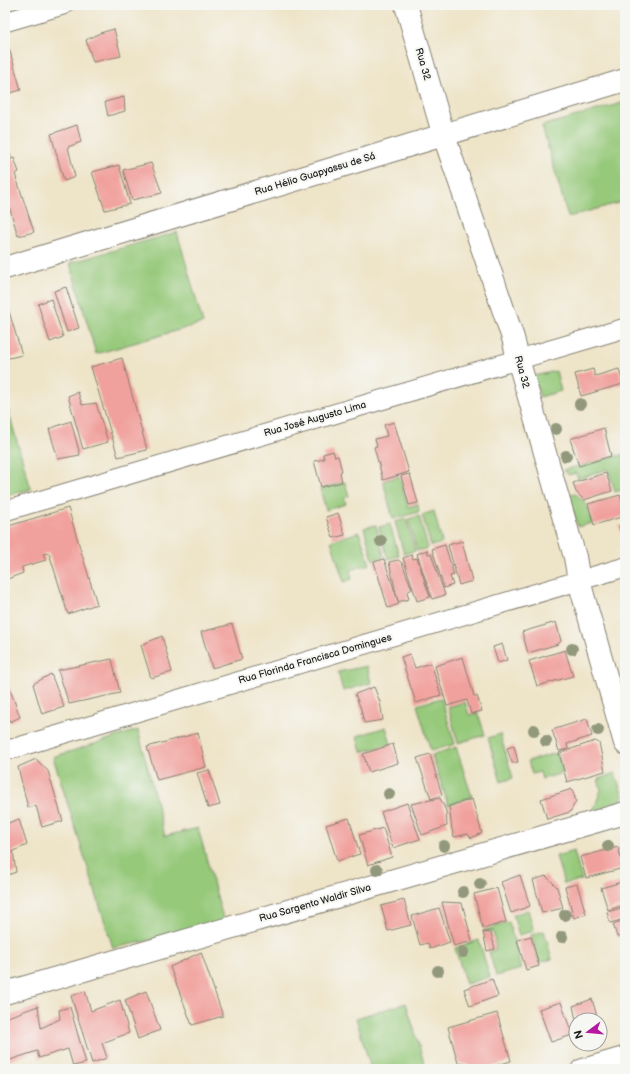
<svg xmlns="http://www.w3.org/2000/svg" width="630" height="1074" font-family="'Balsamiq Sans',sans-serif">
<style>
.green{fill:#96c97a;stroke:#59724b}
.building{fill:#f1a19d}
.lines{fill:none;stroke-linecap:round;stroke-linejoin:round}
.minor-casing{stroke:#858072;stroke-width:21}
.secondary-casing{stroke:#858072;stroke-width:24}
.primary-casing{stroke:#858072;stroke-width:24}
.minor{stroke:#fff;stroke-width:19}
.secondary{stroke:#fff;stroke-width:22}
.primary{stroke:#fff;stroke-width:22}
.tree{fill:#92987c}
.labels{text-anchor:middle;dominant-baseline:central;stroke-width:4;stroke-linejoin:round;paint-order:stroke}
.street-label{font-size:10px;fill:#1c1c1c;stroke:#f6f6f2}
</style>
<rect width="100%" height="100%" fill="#f6f6f2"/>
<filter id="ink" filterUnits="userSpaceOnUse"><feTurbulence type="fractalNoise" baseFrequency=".025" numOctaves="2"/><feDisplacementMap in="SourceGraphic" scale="8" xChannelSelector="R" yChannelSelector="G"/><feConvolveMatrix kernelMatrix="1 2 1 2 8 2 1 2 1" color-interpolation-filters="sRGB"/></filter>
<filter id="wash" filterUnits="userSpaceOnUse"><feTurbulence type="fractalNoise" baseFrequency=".012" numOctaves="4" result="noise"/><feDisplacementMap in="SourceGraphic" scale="16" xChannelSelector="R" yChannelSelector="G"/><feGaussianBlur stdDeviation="0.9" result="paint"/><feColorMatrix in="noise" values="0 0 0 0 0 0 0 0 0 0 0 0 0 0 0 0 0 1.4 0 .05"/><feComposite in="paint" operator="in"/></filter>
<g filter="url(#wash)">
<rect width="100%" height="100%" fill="#eee4c8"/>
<g class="green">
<path d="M625,102V201L568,217L542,126Z"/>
<path d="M177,232L203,323L96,354L70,263Z"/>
<path d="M556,371L561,391L540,397L534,376Z"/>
<path d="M5,400L31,489L5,496Z"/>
<path d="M625,454V489L615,492L608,469L578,479L576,473L569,475L563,470Z"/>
<path d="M399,476L408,507L418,504L419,512L393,519L383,481Z"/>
<path d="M345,482L349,496L344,498L346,504L326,510L320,489Z"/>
<path d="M574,493L586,503L592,523L578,527L568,495Z"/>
<path d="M434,511L442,543L431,546L422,515Z"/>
<path d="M419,516L428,548L417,551L408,519Z"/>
<path d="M406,519L415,551L404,554L395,522Z"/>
<path d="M390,524L399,556L388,559L379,527Z"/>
<path d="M376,525L384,557L373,560L364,528Z"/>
<path d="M359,532L370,564L350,570L352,579L344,582L331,541Z"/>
<path d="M367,666L371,683L343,691L338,672Z"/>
<path d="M441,698L455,744L431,751L417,705Z"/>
<path d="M465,702L469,715L478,713L485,735L458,743L448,707Z"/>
<path d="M386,727L391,744L361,752L357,736Z"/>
<path d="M138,730L165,836L198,828L225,925L113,948L53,757Z"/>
<path d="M500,734L513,778L501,782L488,738Z"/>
<path d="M456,747L472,797L448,805L432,755Z"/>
<path d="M557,753L563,773L542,779L540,772L532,774L528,761Z"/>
<path d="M615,773L623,796L620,802L592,814L601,790L598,779Z"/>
<path d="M574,851L582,880L564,884L556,856Z"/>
<path d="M528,910L534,931L519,935L513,915Z"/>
<path d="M509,922L521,969L496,976L489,952L496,949L493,931H483Z"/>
<path d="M544,931L552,959L539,963L531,935Z"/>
<path d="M479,940L490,977L466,984L455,948Z"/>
<path d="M406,1003L426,1069H371L356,1018Z"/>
</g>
<g id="blocks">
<g class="building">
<path d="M114,29L121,56L93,62L86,40L100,33Z"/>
<path d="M7,41L21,90L7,94L5,89V42Z"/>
<path d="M124,97L125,111L108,116L105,102Z"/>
<path d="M77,125L81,142L68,147L75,177L64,181L51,134Z"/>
<path d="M7,145L11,157L5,159V146Z"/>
<path d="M14,158L19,172L15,174L34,232L18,236L5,193V161Z"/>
<path d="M151,163L162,193L132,200L123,170Z"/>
<path d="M119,165L130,204L105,210L92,172Z"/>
<path d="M66,287L79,328L67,332L54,291Z"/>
<path d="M5,298L22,355L5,359Z"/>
<path d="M51,299L63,337L50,342L38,304Z"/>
<path d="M122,358L147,450L118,457L91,367Z"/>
<path d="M593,369L595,376L619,369L623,384L581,396L575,374Z"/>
<path d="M78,392L82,405L96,403L108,442L83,449L68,396Z"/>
<path d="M71,421L80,455L58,459L49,429Z"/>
<path d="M394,422L409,472L383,480L374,447L377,446L375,439L387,436L384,425Z"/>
<path d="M604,428L611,456L579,466L570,439Z"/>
<path d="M333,451L335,457L338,456L342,471L340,472L342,482L321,487L314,461L324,459L323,454Z"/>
<path d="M606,473L612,491L584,500L576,492L573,483Z"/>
<path d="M410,474L418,503L409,505L401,476Z"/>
<path d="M620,495L625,511V516L594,525L588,504Z"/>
<path d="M68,508L97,604L68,614L49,553L43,554L46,560L22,567L23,573L5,580V527Z"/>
<path d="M338,513L345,535L333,538L326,517Z"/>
<path d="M625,525V544L619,526Z"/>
<path d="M462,541L472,581L459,585L448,545Z"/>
<path d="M445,545L454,575L450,576L453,585L444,588L432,549Z"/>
<path d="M427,550L428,554H431L445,595L432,599L417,554Z"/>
<path d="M412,555L413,559L417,558L430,597L417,601L403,558Z"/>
<path d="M384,559L399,604L388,608L374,562Z"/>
<path d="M398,560L402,563L412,589L407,592L409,599L398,602L389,562Z"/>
<path d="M556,622L561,641L558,644L528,653L522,632Z"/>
<path d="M232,624L242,659L212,668L201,632Z"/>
<path d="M162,636L172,672L151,678L141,645Z"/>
<path d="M502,644L507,660L498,663L493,647Z"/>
<path d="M565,650L573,676L537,686L529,661Z"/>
<path d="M410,654L415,668L431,663L441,695L416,703L401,657Z"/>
<path d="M463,657L474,696H477L482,711L471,714L467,700L447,706L435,666Z"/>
<path d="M112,659L120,693L69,704L58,670Z"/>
<path d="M51,674L64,707L42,714L33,684Z"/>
<path d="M5,675L20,717L10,722L5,709Z"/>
<path d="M374,687L380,702L383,720L364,723L361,709L355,694Z"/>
<path d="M587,719L592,736L567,744L568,749L559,751L552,730Z"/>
<path d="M198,733L206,767L157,780L147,747Z"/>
<path d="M595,741L599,743L605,771L567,782L559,753Z"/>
<path d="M393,744L398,763L369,772L363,754Z"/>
<path d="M514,746L518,762L512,763L507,748Z"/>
<path d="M430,754L442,795L431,799L417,758Z"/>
<path d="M36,759L48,771L63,821L42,827L36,806L28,808L18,767Z"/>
<path d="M209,770L220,805L208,808L197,773Z"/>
<path d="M572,789L576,801L570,812L547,819L541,799Z"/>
<path d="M440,798L446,811L447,826L422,835L411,804Z"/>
<path d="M472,799L482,833L471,838L468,834L454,837L452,830L449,806Z"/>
<path d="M407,803L420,839L393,848L381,812Z"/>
<path d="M349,818L360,854L337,861L326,825Z"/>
<path d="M19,819L27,845L13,851L16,872L5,876V824Z"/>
<path d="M383,828L392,857L368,865L359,835Z"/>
<path d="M618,847L624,868L586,878L580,857Z"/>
<path d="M520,875L530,906L511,913L501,882Z"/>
<path d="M546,876L557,887L563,908L542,913L533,880Z"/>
<path d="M625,881V905L608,910L601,888Z"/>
<path d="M577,884L586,914L574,918L565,887Z"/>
<path d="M497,888L506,922L483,929L474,894Z"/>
<path d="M404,900L411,925L388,931L381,906Z"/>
<path d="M442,902L462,903L472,941L454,946Z"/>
<path d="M625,907V919L610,923L607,912Z"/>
<path d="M439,908L450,942L430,949L428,943L420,945L412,916Z"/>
<path d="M625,920V935L617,937L613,924Z"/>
<path d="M483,932L491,933L495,949L487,951Z"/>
<path d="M531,936L539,966L526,970L517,940Z"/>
<path d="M201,952L223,1016L192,1025L170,967Z"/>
<path d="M492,979L498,996L470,1006L464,989Z"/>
<path d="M85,991L91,1011L120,1000L129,1033L102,1043L107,1058L92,1063L71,996Z"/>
<path d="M146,991L160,1030L138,1039L125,1000Z"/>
<path d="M592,999L598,1020H576L573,1006Z"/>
<path d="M561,1002L572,1035L551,1042L539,1009Z"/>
<path d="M38,1006L41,1028L60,1019L59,1010L70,1007L86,1063L73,1066L68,1049L39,1058L37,1051L10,1060L5,1046V1018Z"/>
<path d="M497,1013L511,1061L488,1068L458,1063L448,1027Z"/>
</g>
</g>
</g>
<g filter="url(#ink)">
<use href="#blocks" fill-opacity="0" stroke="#858072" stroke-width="1"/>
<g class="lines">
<g class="minor-casing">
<g id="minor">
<path d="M5,22L63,5"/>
<path d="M5,511L625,328"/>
<path d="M5,751L625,567"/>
<path d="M581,1069L625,1056"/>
</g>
</g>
<g class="secondary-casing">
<path id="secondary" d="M406,5L443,133L513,338L518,359L575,557L579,581L625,743"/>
</g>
<g class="primary-casing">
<g id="primary">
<path d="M5,268C212,207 418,141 625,80"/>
<path d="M5,993L625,813"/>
</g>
</g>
<use href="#minor" class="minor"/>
<use href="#secondary" class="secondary"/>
<use href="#primary" class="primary"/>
</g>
<g class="tree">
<circle cx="580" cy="404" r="6"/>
<circle cx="556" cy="429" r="6"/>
<circle cx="566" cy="456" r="6"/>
<circle cx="381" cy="541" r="6"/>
<circle cx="572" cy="649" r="6"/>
<circle cx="534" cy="730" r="6"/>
<circle cx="598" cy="730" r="6"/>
<circle cx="546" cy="741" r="6"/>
<circle cx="389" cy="794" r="6"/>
<circle cx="444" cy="846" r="6"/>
<circle cx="608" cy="846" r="6"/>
<circle cx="377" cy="870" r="6"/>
<circle cx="480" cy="884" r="6"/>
<circle cx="463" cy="892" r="6"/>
<circle cx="565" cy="915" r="6"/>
<circle cx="562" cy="937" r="6"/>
<circle cx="463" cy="952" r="6"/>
<circle cx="438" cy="971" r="6"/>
</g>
</g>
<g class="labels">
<g class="street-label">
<text transform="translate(423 64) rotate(74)">Rua 32</text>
<text transform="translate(315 174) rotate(-17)">Rua Hélio Guapyassu de Sá</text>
<text transform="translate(522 372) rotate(75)">Rua 32</text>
<text transform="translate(315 419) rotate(-16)">Rua José Augusto Lima</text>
<text transform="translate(315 659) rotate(-16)">Rua Florinda Francisca Domingues</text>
<text transform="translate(315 903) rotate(-16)">Rua Sargento Waldir Silva</text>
</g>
</g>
<rect width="630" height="1074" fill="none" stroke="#f6f6f2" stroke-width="20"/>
<g transform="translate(588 1032) rotate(254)"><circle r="19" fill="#f6f6f2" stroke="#9f9f9c"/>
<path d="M0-3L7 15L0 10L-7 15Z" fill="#b5179e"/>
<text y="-6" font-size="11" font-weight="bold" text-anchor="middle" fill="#1c1c1c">N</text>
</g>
</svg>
